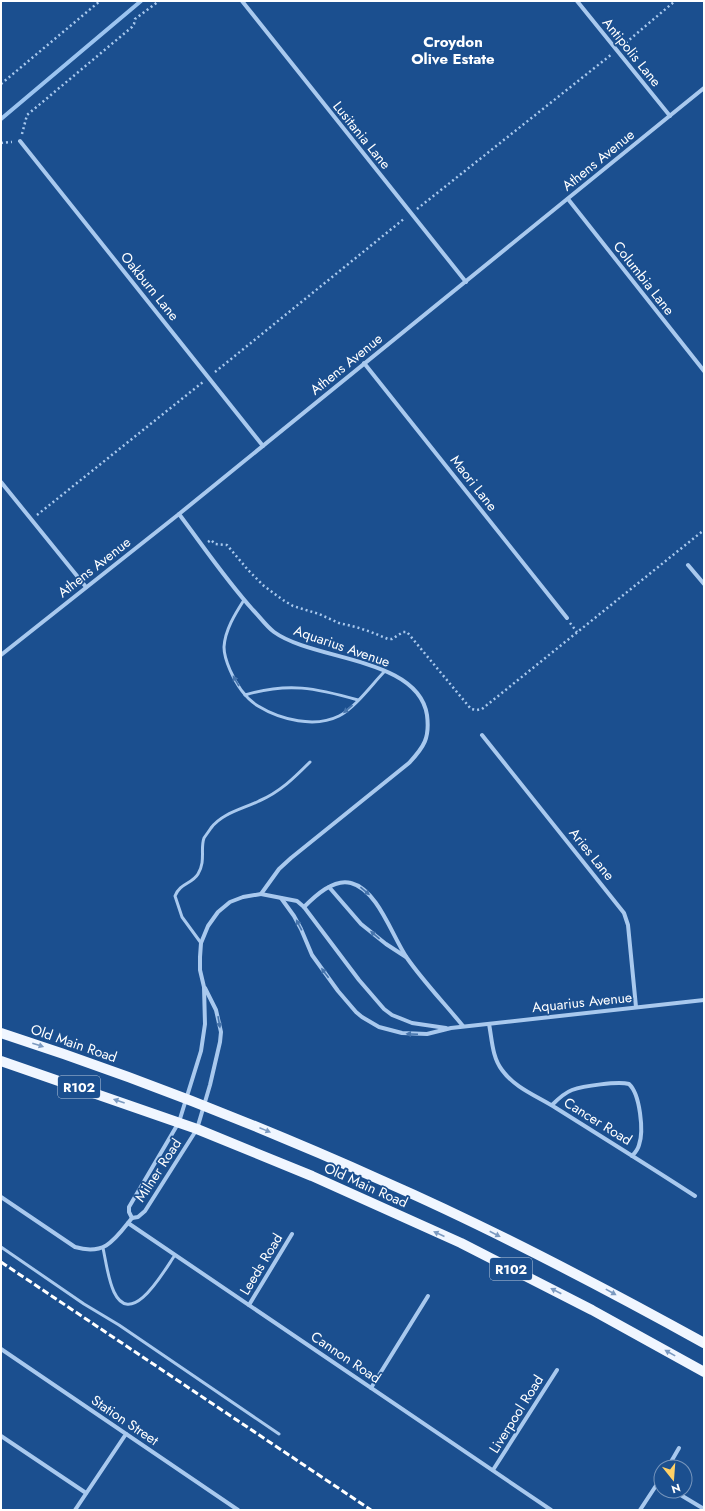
<svg xmlns="http://www.w3.org/2000/svg" width="705" height="1511" font-family="Jost,sans-serif">
<style>
.lines{fill:none;stroke-linecap:round;stroke-linejoin:round}
.stream{stroke:#9cc4f0;stroke-width:4}
.path{stroke:#a9c9ee;stroke-width:2.5;stroke-dasharray:2 3;stroke-linecap:butt}
.lane{stroke:#a9c9ee;stroke-width:3}
.street{stroke:#a9c9ee;stroke-width:4}
.primary{stroke:#f0f6ff;stroke-width:10}
.rail{stroke:#fff;stroke-width:3;stroke-dasharray:7 3;stroke-linecap:butt}
.oneway{fill:#4674ac}
.oneway2{fill:#7b9ac1}
.labels{text-anchor:middle;dominant-baseline:central;stroke-width:3.5;stroke-linejoin:round;paint-order:stroke}
.shield{fill:#1b4f8f;stroke:#bbcadd;stroke-width:1}
.shield-label{font-size:13px;font-weight:bold;fill:#fff}
.street-label{font-size:14px;fill:#fff;stroke:#1b4f8f}
.neighbourhood-label{font-size:15px;font-weight:bold;fill:#fff;stroke:#1b4f8f}
</style>
<rect width="100%" height="100%" fill="#1b4f8f"/>
<g class="lines">
<path class="stream" d="M1,119L141,1"/>
<g class="path">
<path d="M622,46L675,1"/>
<path d="M1,84L100,1"/>
<path d="M22,134L27,115L132,27L134,24L135,19L159,1"/>
<path d="M1,143L12,142"/>
<path d="M417,209L612,54"/>
<path d="M215,372L405,218"/>
<path d="M37,515L203,382"/>
<path d="M208,542L211,540L215,544L227,545L248,570L264,586L283,600L293,606L319,614L339,623L356,627L371,632L388,639H392L403,632H407L471,709L477,710L482,709L704,530"/>
<path d="M570,623L577,632"/>
</g>
<g class="lane">
<path d="M244,600C235,614 225,630 224,647C224,655 227,663 230,670C236,684 245,698 258,706C281,720 315,728 339,716C355,708 373,683 385,671"/>
<path d="M245,695C288,682 316,688 358,700"/>
<path d="M201,943L182,917L175,896C180,883 192,884 198,874C206,861 200,849 204,838C206,835 209,831 211,828C222,813 243,809 259,801C280,792 294,778 310,762"/>
<path d="M1,1247L84,1304L119,1325L279,1434"/>
<path d="M103,1248C106,1262 108,1279 114,1292C132,1330 165,1269 175,1255"/>
</g>
<g class="street">
<path d="M242,1L466,282"/>
<path d="M577,1L670,116"/>
<path d="M20,141L263,446"/>
<path d="M568,199L704,371"/>
<path d="M364,363L567,618"/>
<path d="M1,482L86,587"/>
<path d="M688,565L704,584"/>
<path d="M1,655L179,514L704,88"/>
<path d="M482,735L624,913L628,925L636,1007"/>
<path d="M329,887L361,924L386,944L406,957"/>
<path d="M261,894L297,901L304,907L359,980L384,1009L392,1015L412,1023L446,1028"/>
<path d="M281,898L294,916L301,929L312,955L338,991L356,1012L362,1017L379,1027L402,1033L427,1034L451,1028L704,1000"/>
<path d="M304,907C315,896 334,878 351,883C378,890 392,936 407,958C423,981 445,1004 463,1026"/>
<path d="M489,1024C492,1039 492,1057 502,1070C515,1088 537,1096 556,1108C602,1137 649,1166 695,1196"/>
<path d="M552,1105C558,1099 564,1093 572,1090C583,1086 618,1081 629,1084C640,1094 644,1131 639,1145C638,1149 635,1153 632,1156"/>
<path d="M1,1197L75,1247C106,1256 115,1239 132,1218L138,1217L145,1211L197,1129L210,1085L220,1042L221,1032L216,1010L205,988"/>
<path d="M132,1218L129,1212V1207L179,1122L201,1051L205,1024L204,987L200,970V957L201,943L208,926L218,912L230,902L243,897L261,894L279,869L291,858L409,763C424,747 430,738 427,715C418,657 314,661 274,632C266,626 260,617 253,610C226,580 203,546 179,514"/>
<path d="M128,1223L551,1510"/>
<path d="M249,1305L292,1234"/>
<path d="M1,1349L238,1510"/>
<path d="M371,1388L428,1296"/>
<path d="M1,1436L86,1493"/>
<path d="M668,1467L679,1448"/>
<path d="M493,1470L557,1370"/>
<path d="M674,1491L704,1509"/>
<path d="M75,1510L126,1434"/>
<path d="M640,1510L661,1478"/>
</g>
<g class="primary">
<path d="M1,1033C131,1075 258,1125 383,1181C493,1229 599,1285 704,1343"/>
<path d="M1,1061L197,1129L312,1176L461,1243L592,1310L704,1372"/>
</g>
<path class="rail" d="M1,1262L371,1510"/>
</g>
<defs><path id="oneway-solid" d="M-6-.8H1V-3.2L6.5 0L1 3.2V.8H-6Z"/></defs>
<g class="oneway">
<use href="#oneway-solid" transform="translate(236 681) rotate(-120)"/>
<use href="#oneway-solid" transform="translate(348 709) rotate(140)"/>
<use href="#oneway-solid" transform="translate(365 891) rotate(40)"/>
<use href="#oneway-solid" transform="translate(299 925) rotate(-118)"/>
<use href="#oneway-solid" transform="translate(375 935) rotate(-140)"/>
<use href="#oneway-solid" transform="translate(325 973) rotate(-127)"/>
<use href="#oneway-solid" transform="translate(219 1022) rotate(80)"/>
<use href="#oneway-solid" transform="translate(412 1034) rotate(-178)"/>
</g>
<g class="oneway2">
<use href="#oneway-solid" transform="translate(38 1045) rotate(18)"/>
<use href="#oneway-solid" transform="translate(119 1101) rotate(-161)"/>
<use href="#oneway-solid" transform="translate(265 1130) rotate(22)"/>
<use href="#oneway-solid" transform="translate(439 1234) rotate(-156)"/>
<use href="#oneway-solid" transform="translate(495 1234) rotate(27)"/>
<use href="#oneway-solid" transform="translate(556 1291) rotate(-153)"/>
<use href="#oneway-solid" transform="translate(611 1292) rotate(29)"/>
<use href="#oneway-solid" transform="translate(670 1353) rotate(-151)"/>
</g>
<g class="labels">
<g class="shield">
<rect x="58" y="1076" width="42" height="22" rx="3"/>
<rect x="490" y="1258" width="42" height="22" rx="3"/>
</g>
<g class="shield-label">
<text x="79" y="1087">R102</text>
<text x="511" y="1269">R102</text>
</g>
<g class="street-label">
<text transform="translate(632 52) rotate(51)">Antipolis Lane</text>
<text transform="translate(362 135) rotate(51)">Lusitania Lane</text>
<text transform="translate(598 160) rotate(-39)">Athens Avenue</text>
<text transform="translate(644 278) rotate(52)">Columbia Lane</text>
<text transform="translate(150 286) rotate(51)">Oakburn Lane</text>
<text transform="translate(346 364) rotate(-39)">Athens Avenue</text>
<text transform="translate(474 483) rotate(52)">Maori Lane</text>
<text transform="translate(94 567) rotate(-38)">Athens Avenue</text>
<text transform="translate(342 646) rotate(19)">Aquarius Avenue</text>
<text transform="translate(592 854) rotate(51)">Aries Lane</text>
<text transform="translate(582 1002) rotate(-6)">Aquarius Avenue</text>
<text transform="translate(74 1043) rotate(19)">Old Main Road</text>
<text transform="translate(598 1121) rotate(32)">Cancer Road</text>
<text transform="translate(158 1170) rotate(-57)">Milner Road</text>
<text transform="translate(366 1185) rotate(24)">Old Main Road</text>
<text transform="translate(261 1264) rotate(-59)">Leeds Road</text>
<text transform="translate(346 1357) rotate(34)">Cannon Road</text>
<text transform="translate(516 1414) rotate(-58)">Liverpool Road</text>
<text transform="translate(125 1420) rotate(34)">Station Street</text>
</g>
<g class="neighbourhood-label">
<text x="453" y="42">Croydon<tspan x="453" dy="17">Olive Estate</tspan></text>
</g>
</g>
<rect width="705" height="1511" fill="none" stroke="#ffffff" stroke-width="4"/>
<g transform="translate(673 1479) rotate(163)"><circle r="19" fill="#1b4f8f" stroke="#7695bc"/>
<path d="M0-3L7 15L0 10L-7 15Z" fill="#ffd166"/>
<text y="-6" font-size="11" font-weight="bold" text-anchor="middle" fill="#ffffff">N</text>
</g>
</svg>
